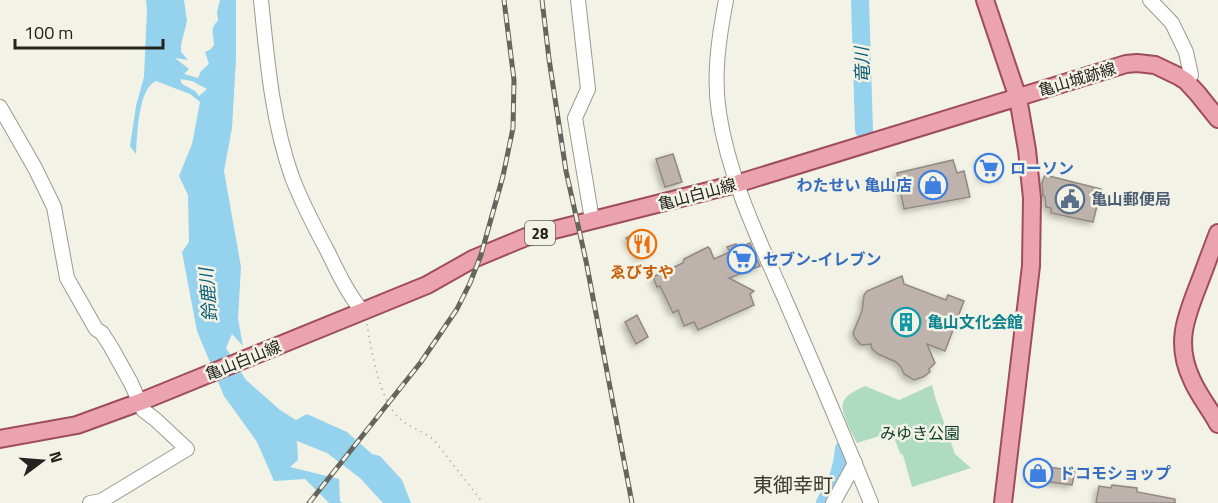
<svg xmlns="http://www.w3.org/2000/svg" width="1218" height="503" font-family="'Titillium Web','Noto Sans JP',sans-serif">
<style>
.green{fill:#afdbc3}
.water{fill:#94d2ed;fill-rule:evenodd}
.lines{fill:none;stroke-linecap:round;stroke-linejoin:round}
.river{stroke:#94d2ed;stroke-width:18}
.building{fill:#bdb2ac;stroke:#928882;stroke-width:1.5;filter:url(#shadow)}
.minor-casing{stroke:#9b9a8f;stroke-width:16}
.major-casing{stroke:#9e4e5b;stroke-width:20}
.path{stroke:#b0afa6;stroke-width:1.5;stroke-dasharray:1.5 4.5;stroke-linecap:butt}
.minor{stroke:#fff;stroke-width:14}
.major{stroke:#eca3b0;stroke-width:16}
.rail-casing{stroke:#65645e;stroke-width:5}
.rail{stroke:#f3f2e6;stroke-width:3;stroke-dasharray:9;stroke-linecap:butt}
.labels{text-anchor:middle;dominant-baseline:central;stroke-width:5;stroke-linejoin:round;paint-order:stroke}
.shield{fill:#f3f2e6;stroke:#62615b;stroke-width:1.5}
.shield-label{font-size:15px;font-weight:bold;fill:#24231f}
.street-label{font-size:16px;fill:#24231f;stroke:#f3f2e6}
.shop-label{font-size:16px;font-weight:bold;fill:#366cbe;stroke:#f3f2e6;text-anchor:start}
.service-label{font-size:16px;font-weight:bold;fill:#4e5e75;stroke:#f3f2e6;text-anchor:start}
.food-label{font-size:16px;font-weight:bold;fill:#c56008;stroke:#f3f2e6}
.culture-label{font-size:16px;font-weight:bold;fill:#0d838f;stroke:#f3f2e6;text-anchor:start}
.park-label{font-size:16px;fill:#093926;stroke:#f3f2e6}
.water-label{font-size:18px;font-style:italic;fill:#0e5e79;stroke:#f3f2e6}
.quarter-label{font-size:20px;fill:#3a382f;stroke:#f3f2e6}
</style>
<defs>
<filter id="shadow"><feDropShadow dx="-3" dy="3" stdDeviation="3" flood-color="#0004"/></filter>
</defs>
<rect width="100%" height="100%" fill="#f3f2e6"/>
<path class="green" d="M932,385L935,397L955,454L971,468L912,487L903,455L900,453L892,432L857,443C853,435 840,412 843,403C846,394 857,390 865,386L899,400Z"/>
<path class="water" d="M146,0H184L187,21L181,45V52L188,60L175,58L189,69L184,74L198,78L201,71L209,64L205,52L211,49L214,45C214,36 209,28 218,21L217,12L220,0H236V59L232,128L224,171L241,267L238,319L243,346L232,334L226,348L246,380L280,410L296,420L307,414L347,432L372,454L380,456L402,480L411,503H383L360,478L327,453L297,441L298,460L290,467L339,479L340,501L342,503H329L305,479L274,481L257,442L224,396L197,331L182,252L189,242L188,195L179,176L192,144L200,102L190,94L156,81C138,88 137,137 136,154L130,146L136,106L144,77L147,10ZM180,79L192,81L207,89L199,96L195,91L182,84Z"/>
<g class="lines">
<g class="river">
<path d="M860,0L864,130"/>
<path d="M825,503C837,481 841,475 844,449"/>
</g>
</g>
<g class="building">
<path d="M673,154L682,182L665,187L656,159Z"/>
<path d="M998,157L1000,177L982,179L978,161H980V158Z"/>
<path d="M953,160L957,173L964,171L970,197L904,209L897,173Z"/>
<path d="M1045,175L1101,189L1093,222L1051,213V208L1046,207L1045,197L1043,196L1042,183Z"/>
<path d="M644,231L655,249L638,258L633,247H631L626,238L634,234L635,236Z"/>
<path d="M750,243L760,266L729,278L754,291L750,294L754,305L698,330L694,322L684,326L678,310L673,313L660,286L657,287L653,277L683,263L684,259L708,247L710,249L714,259L730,252L727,247L736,244L738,248Z"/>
<path d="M902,276L904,284L946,300L948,295L964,301L945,351L927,344L935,363L929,369L930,372L923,377L914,380L904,374L901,367L896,362L878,354L872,349L871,344L863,345L860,344L855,338L853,333L862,311L864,295L867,291Z"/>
<path d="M637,315L648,337L636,344L625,322Z"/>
<path d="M1030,464L1075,471L1072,485L1029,479Z"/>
<path d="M1112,485L1137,488V492L1175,499V503H1096L1099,486L1111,488Z"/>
</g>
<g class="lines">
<g class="minor-casing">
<g id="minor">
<path d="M261,0C267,59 272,121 292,177C302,203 315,228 328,252C338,273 348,294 363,312"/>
<path d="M578,0L588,89L575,118L592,220"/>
<path d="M726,0C719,37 713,75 719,113C729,178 758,238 784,297C814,366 843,434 871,503"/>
<path d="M1150,0L1172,23L1186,52L1191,75L1186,81"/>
<path d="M0,107L35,168L54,207L67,278L96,329L102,333L111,347L131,383L143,410L156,420L187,449L101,501L90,503"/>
<path d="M833,503L855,463"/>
</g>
</g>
<g class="major-casing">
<g id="major">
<path d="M985,0L1018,98L1027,150L1032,198L1031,266L1003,503"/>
<path d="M1218,233C1211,251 1205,268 1198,286C1185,319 1175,345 1192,380C1199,396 1210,409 1218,424"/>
<path d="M0,439L77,425L140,402L427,285L473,259L526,237L736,184L1126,64L1137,63L1155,65L1178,76L1186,81L1198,94L1218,119"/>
</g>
</g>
<path class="path" d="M367,324C371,350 379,398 398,417C408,427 423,431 434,440L483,503"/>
<use href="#minor" class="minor"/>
<use href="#major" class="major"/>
<g class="rail-casing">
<g id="rail">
<path d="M542,0L549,59L566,171L586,261L632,503"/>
<path d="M309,503L421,362L457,309L470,283L481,255L503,176L513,128L514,80L504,0"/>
</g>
</g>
<use href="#rail" class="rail"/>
</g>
<defs>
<g id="supermarket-ring" transform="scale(1.5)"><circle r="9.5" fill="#f3f2e6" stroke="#3f7fe0" stroke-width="1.5"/><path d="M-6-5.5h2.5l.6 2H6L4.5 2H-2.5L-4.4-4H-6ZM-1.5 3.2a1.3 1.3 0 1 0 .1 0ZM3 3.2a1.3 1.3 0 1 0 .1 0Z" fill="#3f7fe0"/></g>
<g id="shop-ring" transform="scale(1.5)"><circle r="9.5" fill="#f3f2e6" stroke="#3f7fe0" stroke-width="1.5"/><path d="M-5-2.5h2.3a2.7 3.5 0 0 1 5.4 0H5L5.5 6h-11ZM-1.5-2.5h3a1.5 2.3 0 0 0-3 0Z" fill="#3f7fe0"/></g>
<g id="civic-ring" transform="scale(1.5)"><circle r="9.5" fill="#f3f2e6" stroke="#5c6f8a" stroke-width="1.5"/><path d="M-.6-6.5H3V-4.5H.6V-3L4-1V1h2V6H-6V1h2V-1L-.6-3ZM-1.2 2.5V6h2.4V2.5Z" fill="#5c6f8a"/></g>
<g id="restaurant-ring" transform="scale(1.5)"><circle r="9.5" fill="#f3f2e6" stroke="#e8710a" stroke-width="1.5"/><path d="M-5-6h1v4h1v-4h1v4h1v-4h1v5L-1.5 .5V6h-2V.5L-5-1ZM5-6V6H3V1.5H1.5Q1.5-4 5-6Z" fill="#e8710a"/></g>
<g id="building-ring" transform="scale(1.5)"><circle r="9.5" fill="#f3f2e6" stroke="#0f9aa8" stroke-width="1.5"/><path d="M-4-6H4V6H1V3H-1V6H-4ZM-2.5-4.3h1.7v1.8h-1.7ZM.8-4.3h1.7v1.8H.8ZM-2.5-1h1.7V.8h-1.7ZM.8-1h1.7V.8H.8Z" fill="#0f9aa8"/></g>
</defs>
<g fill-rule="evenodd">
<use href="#supermarket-ring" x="989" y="168"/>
<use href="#shop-ring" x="933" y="185"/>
<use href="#civic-ring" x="1070" y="199"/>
<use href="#restaurant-ring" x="642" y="244"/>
<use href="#supermarket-ring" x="742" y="259"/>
<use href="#building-ring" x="906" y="322"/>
<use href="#shop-ring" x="1038" y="473"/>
</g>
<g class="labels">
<rect class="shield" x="525" y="221" width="30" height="24" rx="4.5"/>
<g class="shield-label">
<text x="540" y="233">28</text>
</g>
<g class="street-label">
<text transform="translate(1077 79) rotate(-17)">亀山城跡線</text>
<text transform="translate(697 194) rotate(-15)">亀山白山線</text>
<text transform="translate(243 360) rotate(-22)">亀山白山線</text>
</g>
<g class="shop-label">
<text x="1010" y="168">ローソン</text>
<text x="912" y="185" text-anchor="end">わたせい 亀山店</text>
<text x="763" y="259">セブン-イレブン</text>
<text x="1059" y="473">ドコモショップ</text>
</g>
<g class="service-label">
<text x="1091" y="199">亀山郵便局</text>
</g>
<g class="food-label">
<text x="642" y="272">ゑびすや</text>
</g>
<g class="culture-label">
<text x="927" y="322">亀山文化会館</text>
</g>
<g class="park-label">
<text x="920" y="433">みゆき公園</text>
</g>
<g class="water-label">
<text transform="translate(862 65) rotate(-92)">竜川</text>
<text transform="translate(208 295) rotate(-95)">鈴鹿川</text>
</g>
<g class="quarter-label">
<text x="793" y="484">東御幸町</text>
</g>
</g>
<g transform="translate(42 461) rotate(74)" stroke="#f3f2e6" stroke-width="4.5" paint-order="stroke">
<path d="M0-4.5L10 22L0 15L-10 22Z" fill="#24231f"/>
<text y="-9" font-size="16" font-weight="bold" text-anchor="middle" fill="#24231f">N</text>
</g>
<path d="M15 39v9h148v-9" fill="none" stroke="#24231f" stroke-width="3"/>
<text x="24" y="39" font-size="18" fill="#24231f" stroke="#f3f2e6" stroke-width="4.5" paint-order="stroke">100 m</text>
</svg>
